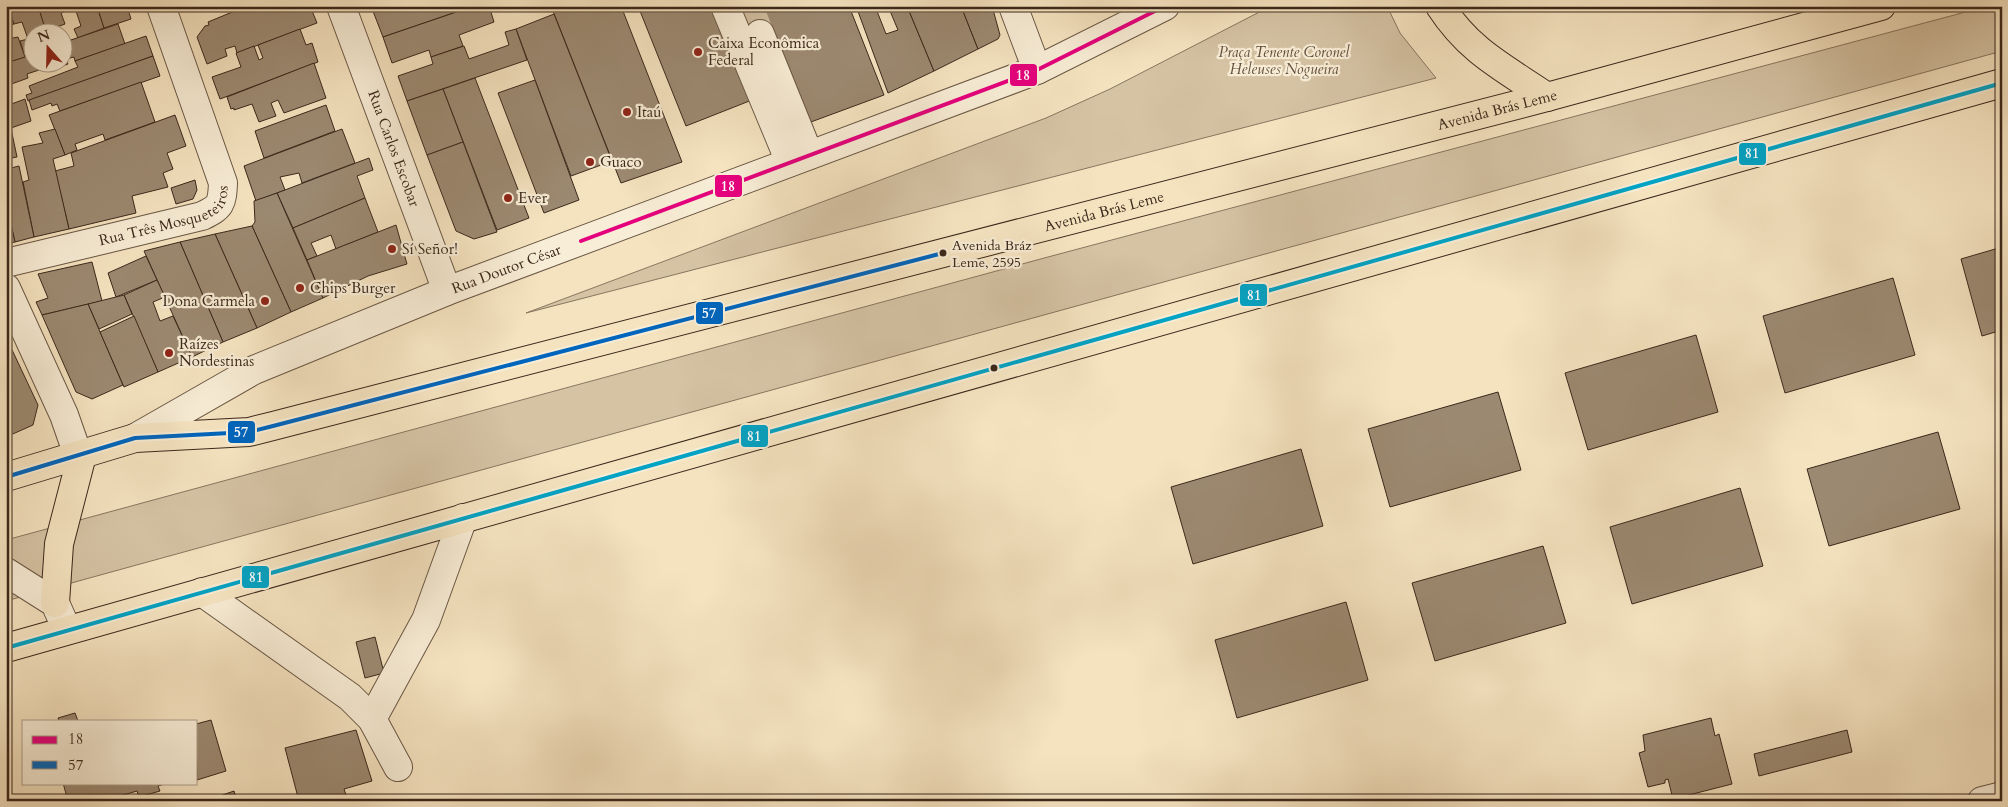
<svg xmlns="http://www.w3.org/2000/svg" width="2008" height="807" font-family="Cardo,serif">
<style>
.green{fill:#d5c3a4;stroke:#887660}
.building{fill:#9c8971;stroke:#3b281b}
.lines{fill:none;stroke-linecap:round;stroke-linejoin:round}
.minor-tunnel{stroke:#d0be9f;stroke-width:28;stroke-dasharray:28 14;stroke-linecap:butt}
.minor-casing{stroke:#6a5744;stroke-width:30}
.major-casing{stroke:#3b281b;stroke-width:30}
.minor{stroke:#f8edd6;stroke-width:28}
.major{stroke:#f5e3c0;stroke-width:28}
.bus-1-casing{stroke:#f8edd6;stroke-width:8}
.bus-2-casing{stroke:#f8edd6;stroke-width:8}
.bus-3-casing{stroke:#f8edd6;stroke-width:8}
.bus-1{stroke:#e5007d;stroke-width:4}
.bus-2{stroke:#0065bd;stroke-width:4}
.bus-3{stroke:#03a3c5;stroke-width:4}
.poi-dot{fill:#8f2418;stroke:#f8edd6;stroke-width:2}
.bus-dot{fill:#3b281b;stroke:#f8edd6;stroke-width:2}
.labels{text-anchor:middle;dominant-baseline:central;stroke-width:4.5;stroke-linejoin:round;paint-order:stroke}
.bus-label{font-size:14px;fill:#3b281b;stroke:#f8edd6;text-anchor:start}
.poi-label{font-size:15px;fill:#3b281b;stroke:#f8edd6;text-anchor:start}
.park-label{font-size:15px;font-style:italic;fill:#624f3d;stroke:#f8edd6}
.street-label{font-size:15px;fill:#3b281b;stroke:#f8edd6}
.line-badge{stroke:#f8edd6;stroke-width:2}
.badge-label{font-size:14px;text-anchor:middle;font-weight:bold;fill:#fff}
</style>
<rect width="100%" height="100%" fill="#f5e3c0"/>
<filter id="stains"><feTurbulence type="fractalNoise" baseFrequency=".004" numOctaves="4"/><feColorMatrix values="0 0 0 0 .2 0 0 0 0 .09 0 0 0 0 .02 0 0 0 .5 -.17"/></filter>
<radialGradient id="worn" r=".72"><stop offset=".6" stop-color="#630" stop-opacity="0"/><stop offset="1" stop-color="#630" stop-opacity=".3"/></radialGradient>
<g class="green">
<path d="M1271,6H1387L1400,33L1436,78L526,313L1046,118L1110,89Z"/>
<path d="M1988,6H2002V51L6,601V540L1048,257Z"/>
</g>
<g class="building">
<path d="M6,6L14,24L6,27Z"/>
<path d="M8,6H38L47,32H32V54L25,57L20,41L28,39L22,22L14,24Z"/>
<path d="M38,6H67L68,10L61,13L65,24L46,31Z"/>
<path d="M67,6H97L104,28L78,38L74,29L81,26L75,8L68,10Z"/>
<path d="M97,6H127L131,19L104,28Z"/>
<path d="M247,6H310L317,23L237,53L235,46L225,49L227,56L207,64L197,37L205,26L209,25L208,22Z"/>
<path d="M371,6H474L383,37Z"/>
<path d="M474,6H489L494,22L459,35L463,46L431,57L429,50L392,63L383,37Z"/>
<path d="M551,6H621L682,162L621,183Z"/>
<path d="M638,6H721L757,98L686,126Z"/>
<path d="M741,6H849L884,95L800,126L749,38L738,7Z"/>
<path d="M856,6H875L886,34L898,30L888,6H907L934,71L888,93Z"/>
<path d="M907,6H927L929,11L941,6H961L978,49L934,71Z"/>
<path d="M961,6H992L1000,35L998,39L978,49Z"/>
<path d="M554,14L612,161L571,176L516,29Z"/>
<path d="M118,24L125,44L75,61L74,57L66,59L68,64L49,71L48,67L27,74L28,78L6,86V63L32,54V62H62V43Z"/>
<path d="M300,29L306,45L312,43L318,62L220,99L212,77L241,67L236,53L254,46L259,60L263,58L258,45Z"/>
<path d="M516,29L527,60L407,101L398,76L433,64L431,57L464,46L469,59L509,45L505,32Z"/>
<path d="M6,34L8,39L18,37L25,57L6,63Z"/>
<path d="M146,36L153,56L28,101L26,95L32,93L29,86L78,67L75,61Z"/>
<path d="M153,56L160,76L60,111L57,104L52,106L51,103L32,110L29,100Z"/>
<path d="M314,63L326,98L284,113L278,100L271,103L276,116L259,122L252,104L234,110V108L231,109L227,97Z"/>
<path d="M475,78L529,218L497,230L443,89Z"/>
<path d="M535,80L579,200L544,213L498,93Z"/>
<path d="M141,82L155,122L105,140L103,134L75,144L77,150L65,155L49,115Z"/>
<path d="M443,89L463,142L427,155L407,101Z"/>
<path d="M25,99L31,121L11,128L6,106Z"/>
<path d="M6,105L17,157L6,159Z"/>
<path d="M326,105L335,131L264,158L255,131Z"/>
<path d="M175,115L186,146L167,153L173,169L163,173L168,187L132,196L136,213L69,229L55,171L74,166L71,153Z"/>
<path d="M55,129L65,155L53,159L69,229L34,237L23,182L29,180L22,147L43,143L39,133Z"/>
<path d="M342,129L355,163L302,183L299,173L280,177L285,190L256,201L244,166Z"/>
<path d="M463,142L497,232L474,239L456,231L427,155Z"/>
<path d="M369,158L373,170L357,176L365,198L293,228L277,193Z"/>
<path d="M6,165L7,169L19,166L34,237L15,242L6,203Z"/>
<path d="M195,180L197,190L193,199L176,204L171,188Z"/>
<path d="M277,193L323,298L291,312L252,226L255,222L254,201Z"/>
<path d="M365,198L378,232L336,249L331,235L311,243L317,256L307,260L293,228Z"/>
<path d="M6,203L15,242L6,244Z"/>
<path d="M396,225L407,264L368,276L323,298L307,260Z"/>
<path d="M252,226L291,312L257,328L215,234Z"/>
<path d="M215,234L257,328L223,342L180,242Z"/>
<path d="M180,242L223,342L192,357L144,251Z"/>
<path d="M2002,247V330L1982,336L1961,259Z"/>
<path d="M146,256L157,280L116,297L108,273Z"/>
<path d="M92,262L102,301L42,315L36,302L48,298L38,274Z"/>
<path d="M1893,278L1915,355L1785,393L1763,316Z"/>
<path d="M157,280L165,297L153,302L160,321L173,316L192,357L158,372L124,295Z"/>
<path d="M124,295L132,314L99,329L88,304Z"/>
<path d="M88,304L123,385L92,399L76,392L42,315Z"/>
<path d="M134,316L158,372L124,387L100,332Z"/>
<path d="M1696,335L1718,412L1588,450L1565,373Z"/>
<path d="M6,337L38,405L33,425L6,437Z"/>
<path d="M1498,392L1521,470L1390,507L1368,429Z"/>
<path d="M1938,432L1960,509L1829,546L1807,469Z"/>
<path d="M1301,449L1323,526L1193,564L1171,487Z"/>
<path d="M1740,488L1763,566L1632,604L1610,527Z"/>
<path d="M1543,546L1566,623L1435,661L1412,583Z"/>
<path d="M1346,602L1368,680L1237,718L1215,640Z"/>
<path d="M375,637L384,673L365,678L356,642Z"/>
<path d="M75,713L78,721H59L58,718Z"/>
<path d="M1711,718L1715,736L1719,734L1732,784L1673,799L1668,779L1665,780V783L1648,787L1639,753L1645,751L1643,735Z"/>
<path d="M211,720L226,771L197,780L196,724Z"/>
<path d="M356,730L372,781L344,789L348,801H299L285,748Z"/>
<path d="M1847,730L1852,752L1759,776L1754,754Z"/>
<path d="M63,783H168L158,786L160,791L139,797L137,791L103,801H68Z"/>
<path d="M234,791L237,801H208V800Z"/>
</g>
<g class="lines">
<path class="minor-tunnel" d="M749,6L760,34"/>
<g class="minor-casing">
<g id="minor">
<path id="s1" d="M341,6L447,291"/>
<path d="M725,6L790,162"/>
<path d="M1013,6L1037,70"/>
<path d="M760,34L809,155"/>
<path id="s2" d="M6,263L202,216C221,207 222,204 223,183L161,6"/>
<path d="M6,288L64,415L78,455"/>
<path id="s3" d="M135,438L254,370L447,291L1037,70L1165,6"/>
<path d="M6,572L55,603L67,630"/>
<path d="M202,592L350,697L372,719L398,767"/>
<path d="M372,719L426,620L463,518"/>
<path d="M1982,801L2002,796"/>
</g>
</g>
<g class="major-casing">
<g id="major">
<path d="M1440,6C1470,52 1503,67 1547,97"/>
<path id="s4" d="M6,477L135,438L249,432L273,426L1547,97L1881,6"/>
<path d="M55,603L59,544L82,455"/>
<path d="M6,648L2002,83"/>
</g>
</g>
<use href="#minor" class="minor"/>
<use href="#major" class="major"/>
<g class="bus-1-casing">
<path id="bus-1" d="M581,241L1037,70L1165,6"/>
</g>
<g class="bus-2-casing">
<path id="bus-2" d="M6,477L135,438L249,432L273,426L943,253"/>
</g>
<g class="bus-3-casing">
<path id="bus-3" d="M6,648L2002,83"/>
</g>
<use href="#bus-1" class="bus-1"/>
<use href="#bus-2" class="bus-2"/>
<use href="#bus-3" class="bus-3"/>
</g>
<g class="poi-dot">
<circle cx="698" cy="52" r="5"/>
<circle cx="627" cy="112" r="5"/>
<circle cx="590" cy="162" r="5"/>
<circle cx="508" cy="198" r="5"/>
<circle cx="392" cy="249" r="5"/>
<circle cx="300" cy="288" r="5"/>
<circle cx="265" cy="301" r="5"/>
<circle cx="169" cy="353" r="5"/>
</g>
<g class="bus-dot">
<circle cx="943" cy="253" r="4.5"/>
<circle cx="994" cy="368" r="4.5"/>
</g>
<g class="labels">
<g class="bus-label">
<text x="952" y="245">Avenida Bráz<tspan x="952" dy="17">Leme, 2595</tspan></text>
</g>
<g class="poi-label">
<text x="708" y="43">Caixa Econômica<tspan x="708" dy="17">Federal</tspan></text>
<text x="637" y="112">Itaú</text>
<text x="600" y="162">Guaco</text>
<text x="518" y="198">Ever</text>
<text x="402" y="249">Sí Señor!</text>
<text x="310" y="288">Chips Burger</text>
<text x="255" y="301" text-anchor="end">Dona Carmela</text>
<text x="179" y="344">Raízes<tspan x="179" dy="17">Nordestinas</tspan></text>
</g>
<g class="park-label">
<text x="1284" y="52">Praça Tenente Coronel<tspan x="1284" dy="17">Heleuses Nogueira</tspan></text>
</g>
<g class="street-label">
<text stroke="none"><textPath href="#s4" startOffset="1538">Avenida Brás Leme</textPath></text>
<text stroke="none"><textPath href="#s1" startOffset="152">Rua Carlos Escobar</textPath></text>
<text stroke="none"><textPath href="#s2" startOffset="169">Rua Três Mosqueteiros</textPath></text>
<text stroke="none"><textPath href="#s4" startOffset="1132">Avenida Brás Leme</textPath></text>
<text stroke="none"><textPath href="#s3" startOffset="409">Rua Doutor César</textPath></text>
</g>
</g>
<g class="line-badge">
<rect x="1009" y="63" width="29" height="24" rx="5" fill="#e5007d"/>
<rect x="1738" y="142" width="29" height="24" rx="5" fill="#03a3c5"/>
<rect x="714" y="174" width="29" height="24" rx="5" fill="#e5007d"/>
<rect x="1239" y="283" width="29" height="24" rx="5" fill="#03a3c5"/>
<rect x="695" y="301" width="29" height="24" rx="5" fill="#0065bd"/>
<rect x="227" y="420" width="29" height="24" rx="5" fill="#0065bd"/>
<rect x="740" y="424" width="29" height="24" rx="5" fill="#03a3c5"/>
<rect x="241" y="565" width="29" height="24" rx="5" fill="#03a3c5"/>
</g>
<g class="badge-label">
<text x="1023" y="80">18</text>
<text x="1752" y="158">81</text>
<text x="728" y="191">18</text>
<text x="1254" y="300">81</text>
<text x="709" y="318">57</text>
<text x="241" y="437">57</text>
<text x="754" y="441">81</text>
<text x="256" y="582">81</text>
</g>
<rect width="2008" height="807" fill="none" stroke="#f5e3c0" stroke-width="25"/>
<rect x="8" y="8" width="1993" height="792" fill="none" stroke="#3b281b" stroke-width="2.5"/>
<rect x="12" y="12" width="1983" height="782" fill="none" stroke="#3b281b"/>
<rect x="22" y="720" width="175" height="65" fill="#f8edd6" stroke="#ac9e8b"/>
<rect x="32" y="736" width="25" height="8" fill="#e5007d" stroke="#ac9e8b"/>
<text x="68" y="744" font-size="15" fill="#3b281b">18</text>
<rect x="32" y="761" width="25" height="8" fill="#0065bd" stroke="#ac9e8b"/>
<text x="68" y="770" font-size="15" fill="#3b281b">57</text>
<g transform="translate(48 48) rotate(340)"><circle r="24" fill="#f8edd6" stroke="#ac9e8b"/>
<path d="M0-4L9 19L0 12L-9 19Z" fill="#8f2418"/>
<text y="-8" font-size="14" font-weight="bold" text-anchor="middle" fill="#3b281b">N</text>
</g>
<rect width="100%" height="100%" filter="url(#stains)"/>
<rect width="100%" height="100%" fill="url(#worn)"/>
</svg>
